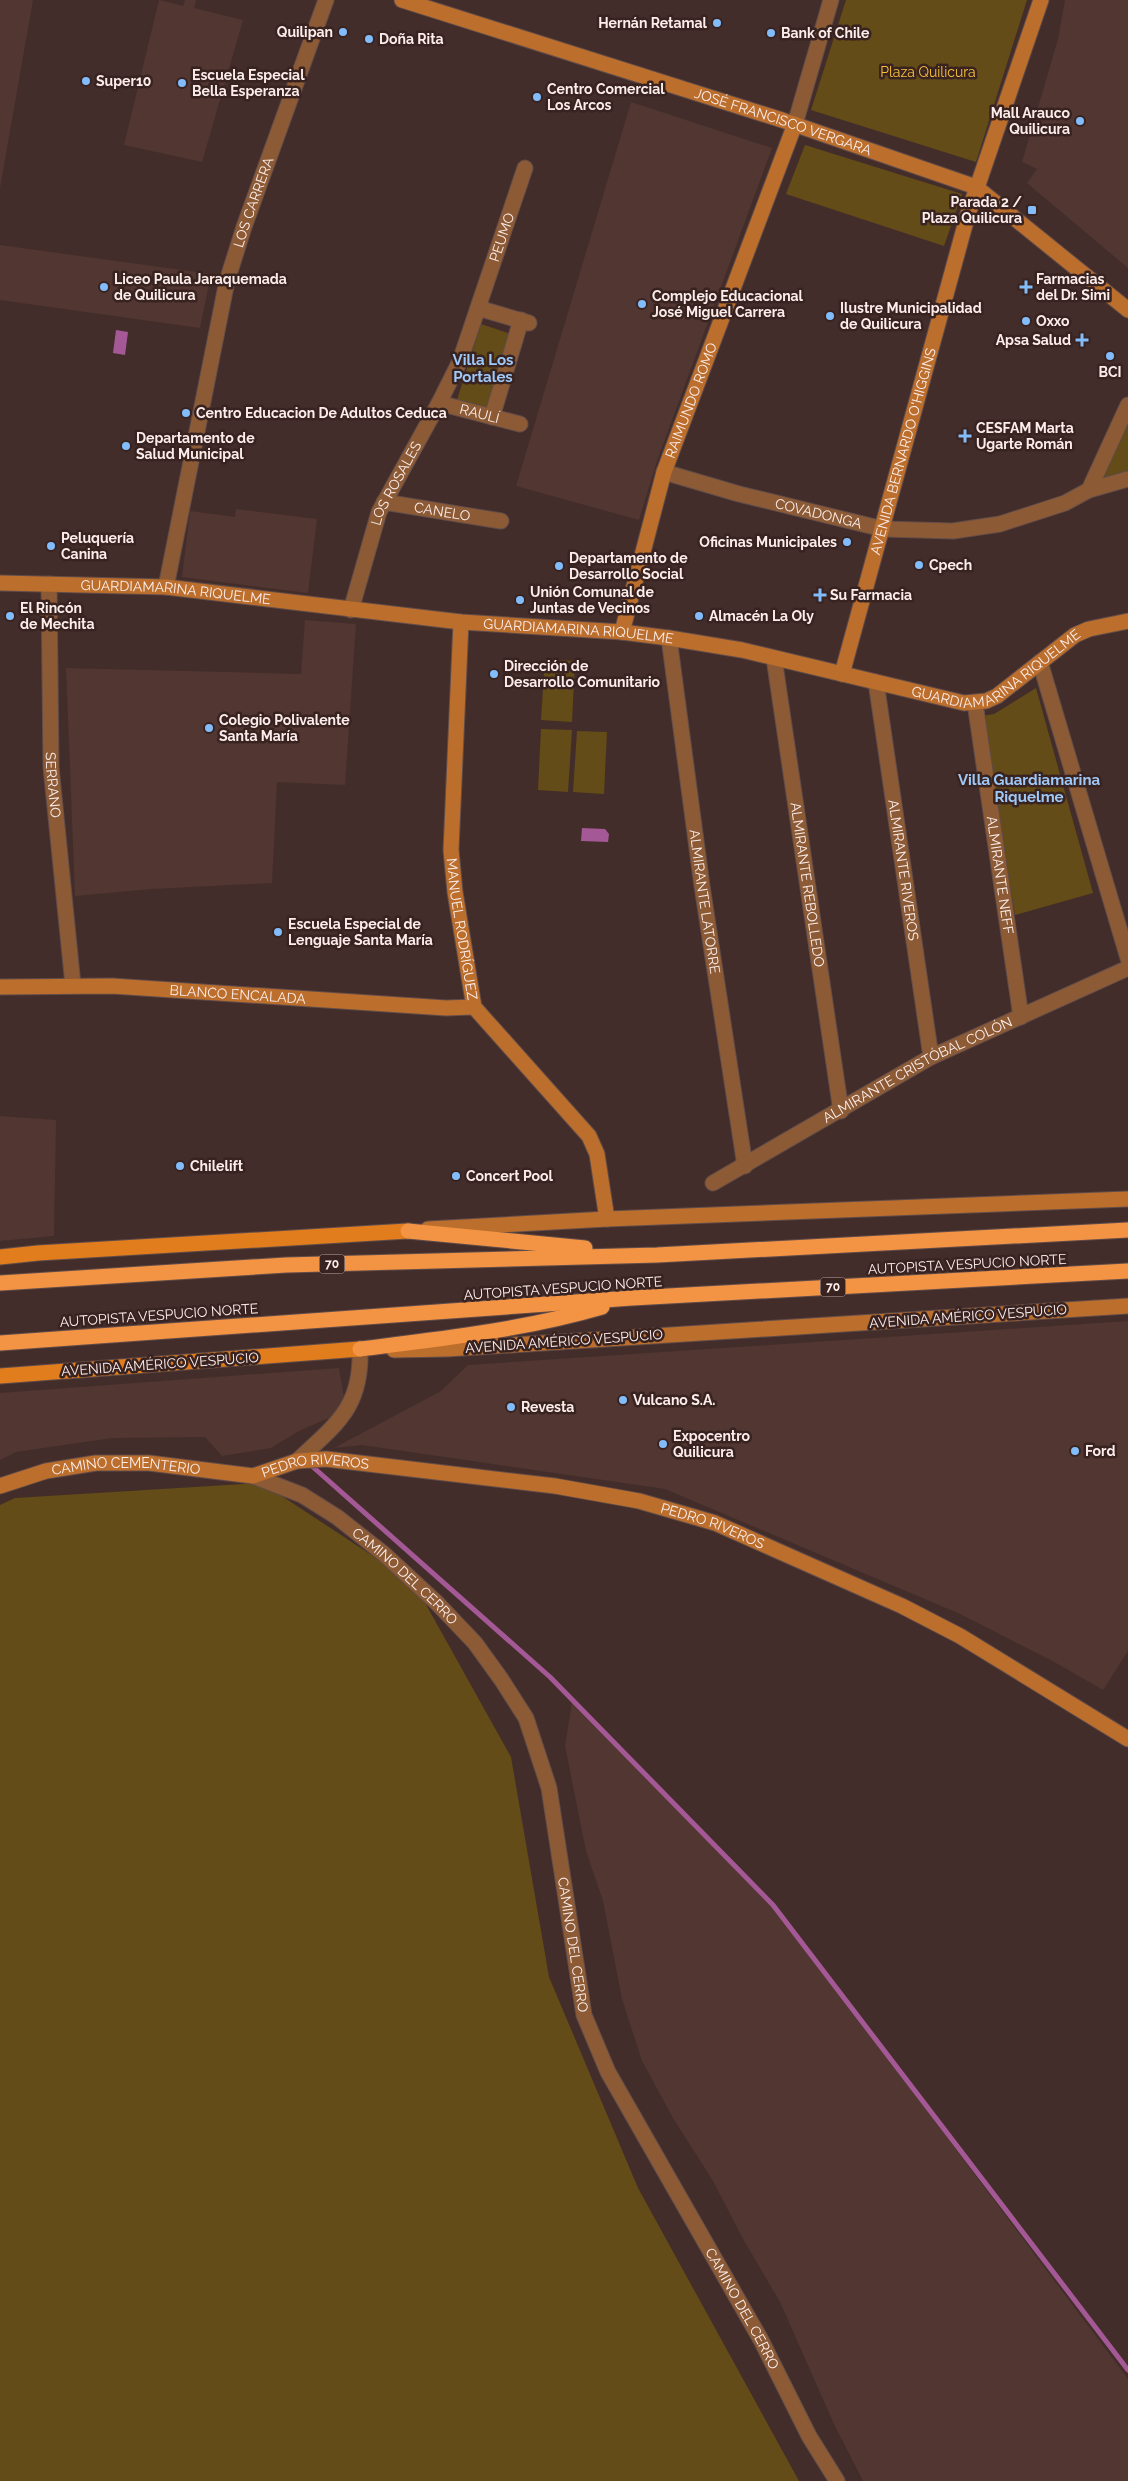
<svg xmlns="http://www.w3.org/2000/svg" width="1128" height="2481" font-family="Raleway,sans-serif">
<style>
.built{fill:#513631}
.green{fill:#634c17}
.water{fill:#a45996}
.lines{fill:none;stroke-linecap:round;stroke-linejoin:round}
.stream{stroke:#a45996;stroke-width:5}
.street-casing{stroke:#614c49;stroke-width:17}
.secondary-casing{stroke:#614c49;stroke-width:17}
.primary-casing{stroke:#614c49;stroke-width:17}
.highway-casing{stroke:#614c49;stroke-width:17}
.street{stroke:#8c5b35;stroke-width:15}
.secondary{stroke:#bc6e2c;stroke-width:15}
.primary{stroke:#e17d1c;stroke-width:15}
.highway{stroke:#f39344;stroke-width:15}
.poi-dot{fill:#82bcfa;stroke:#382320;stroke-width:2}
.labels{text-anchor:middle;dominant-baseline:central;stroke-width:5;stroke-linejoin:round;paint-order:stroke}
.shield{fill:#382320;stroke:#c1b0ae;stroke-width:1}
.shield-label{font-size:12px;font-weight:bold;fill:#fcedeb}
.poi-label{font-size:14px;font-weight:bold;fill:#fcedeb;stroke:#382320;text-anchor:start}
.park-label{font-size:14px;fill:#f7c038;stroke:#382320}
.street-label{font-size:14px;fill:#fcedeb;stroke:#382320}
.neighbourhood-label{font-size:15px;font-weight:bold;fill:#9fc9f8;stroke:#382320}
</style>
<rect width="100%" height="100%" fill="#432d2a"/>
<g class="built">
<path d="M0,0H33L0,188Z"/>
<path d="M159,0L183,6L185,0H196L194,8L243,20L202,162L124,145Z"/>
<path d="M1065,0H1128V268L1027,183L1037,169L1022,162L1058,39Z"/>
<path d="M631,102L772,148L657,461L639,520L516,486Z"/>
<path d="M0,245L211,274L200,328L0,300Z"/>
<path d="M236,509L317,519L308,593L182,577L190,511L235,517Z"/>
<path d="M305,620L356,624L345,785L277,782L272,883L152,889L75,896L66,668L301,674Z"/>
<path d="M0,1116L56,1120L54,1236L0,1241Z"/>
<path d="M1128,1321V1651L1103,1690L1056,1663L960,1614L665,1489L362,1445L334,1448L441,1391L468,1365Z"/>
<path d="M339,1368L344,1397L336,1415L299,1431L271,1448L222,1456L205,1437L112,1438L16,1452L0,1460V1393Z"/>
<path d="M572,1702L764,1893L1128,2379V2481H863L834,2424L780,2302L742,2237L713,2181L673,2118L642,2061L622,1999L603,1901L586,1851L565,1746Z"/>
</g>
<g class="green">
<path d="M846,0H1027L976,162L811,110Z"/>
<path d="M805,145L962,194L944,246L786,194Z"/>
<path d="M481,324L511,334L487,409L457,400Z"/>
<path d="M1128,423V471L1102,479Z"/>
<path d="M545,659L575,661L572,722L541,720Z"/>
<path d="M1036,688L1093,893L1015,915L982,716L994,714Z"/>
<path d="M541,729L572,730L568,792L538,790Z"/>
<path d="M577,731L607,732L604,794L573,792Z"/>
<path d="M262,1483L414,1583L511,1757L549,1977L638,2188L799,2481H0V1505L15,1498Z"/>
</g>
<g class="water">
<path d="M116,330L128,332L125,355L113,353Z"/>
<path d="M582,828L605,829L609,834L608,842L581,841Z"/>
</g>
<g class="lines">
<path class="stream" d="M313,1467L550,1677L773,1905L1128,2370"/>
<g class="street-casing">
<g id="street">
<path d="M795,124L831,0"/>
<path d="M478,308L529,323"/>
<path id="s1" d="M439,403L520,424"/>
<path d="M492,417L521,320"/>
<path id="s2" d="M664,472L739,494L883,529L953,531L1000,524L1065,503L1089,490L1128,405"/>
<path d="M1089,490L1128,479"/>
<path id="s3" d="M384,502L501,521"/>
<path id="s4" d="M49,584L51,767L73,985"/>
<path id="s5" d="M166,587L227,281L244,227L326,0"/>
<path id="s6" d="M351,610L379,512L439,403L460,361L525,168"/>
<path id="s7" d="M669,638L702,886L745,1166"/>
<path id="s8" d="M774,658L841,1111"/>
<path d="M1040,662L1128,958"/>
<path id="s9" d="M876,682L931,1057"/>
<path id="s10" d="M975,703L1021,1017"/>
<path id="s11" d="M713,1183L931,1057L1128,968"/>
<path d="M297,1461C336,1424 362,1408 360,1349"/>
<path id="s12" d="M253,1476L302,1495L337,1517L384,1554L437,1603L475,1643L501,1679L526,1718L549,1788L584,2015L608,2072L761,2340L809,2436L837,2481"/>
</g>
</g>
<g class="secondary-casing">
<g id="secondary">
<path id="s13" d="M402,0L782,120L976,187L1128,310"/>
<path id="s14" d="M0,583L166,587L461,622L622,632L669,638L742,650L964,703L986,701L997,696L1075,635L1089,629L1128,621"/>
<path id="s15" d="M461,622L451,850L455,892L474,1007L589,1136L597,1154L607,1219"/>
<path id="s16" d="M622,632L664,472L795,124"/>
<path id="s17" d="M842,674L968,214L1041,0"/>
<path id="s18" d="M0,987L112,986L446,1008L474,1007"/>
<path d="M428,1229L607,1219L1128,1199"/>
<path d="M394,1350L447,1349L1128,1306"/>
<path id="s19" d="M0,1486L46,1471L96,1463H149L253,1476L297,1461L326,1459L555,1486L639,1501L715,1523L902,1606L960,1636L1128,1739"/>
</g>
</g>
<g class="primary-casing">
<g id="primary">
<path d="M0,1257L38,1253L408,1231"/>
<path d="M0,1376L360,1349"/>
</g>
</g>
<g class="highway-casing">
<g id="highway">
<path d="M408,1231L585,1248"/>
<path d="M0,1283L286,1265L657,1255L1128,1230"/>
<path d="M0,1343L632,1298L1128,1271"/>
<path d="M360,1349C441,1339 523,1330 602,1307"/>
</g>
</g>
<use href="#street" class="street"/>
<use href="#secondary" class="secondary"/>
<use href="#primary" class="primary"/>
<use href="#highway" class="highway"/>
</g>
<g class="poi-dot">
<circle cx="717" cy="23" r="5"/>
<circle cx="343" cy="32" r="5"/>
<circle cx="771" cy="33" r="5"/>
<circle cx="369" cy="39" r="5"/>
<circle cx="86" cy="81" r="5"/>
<circle cx="182" cy="83" r="5"/>
<circle cx="537" cy="97" r="5"/>
<circle cx="1080" cy="121" r="5"/>
<rect x="1027" y="205" width="10" height="10" rx="2.5"/>
<circle cx="104" cy="287" r="5"/>
<path d="M1023.5 279.5h5v5h5v5h-5v5h-5v-5h-5v-5h5z"/>
<circle cx="642" cy="304" r="5"/>
<circle cx="830" cy="316" r="5"/>
<circle cx="1026" cy="321" r="5"/>
<path d="M1079.5 332.5h5v5h5v5h-5v5h-5v-5h-5v-5h5z"/>
<circle cx="1110" cy="356" r="5"/>
<circle cx="186" cy="413" r="5"/>
<path d="M962.5 428.5h5v5h5v5h-5v5h-5v-5h-5v-5h5z"/>
<circle cx="126" cy="446" r="5"/>
<circle cx="847" cy="542" r="5"/>
<circle cx="51" cy="546" r="5"/>
<circle cx="919" cy="565" r="5"/>
<circle cx="559" cy="566" r="5"/>
<path d="M817.5 587.5h5v5h5v5h-5v5h-5v-5h-5v-5h5z"/>
<circle cx="520" cy="600" r="5"/>
<circle cx="10" cy="616" r="5"/>
<circle cx="699" cy="616" r="5"/>
<circle cx="494" cy="674" r="5"/>
<circle cx="209" cy="728" r="5"/>
<circle cx="278" cy="932" r="5"/>
<circle cx="180" cy="1166" r="5"/>
<circle cx="456" cy="1176" r="5"/>
<circle cx="623" cy="1400" r="5"/>
<circle cx="511" cy="1407" r="5"/>
<circle cx="663" cy="1444" r="5"/>
<circle cx="1075" cy="1451" r="5"/>
</g>
<g class="labels">
<g class="shield">
<rect x="319.5" y="1254.5" width="25" height="19" rx="4"/>
<rect x="820.5" y="1277.5" width="25" height="19" rx="4"/>
</g>
<g class="shield-label">
<text x="332" y="1264">70</text>
<text x="833" y="1287">70</text>
</g>
<g class="poi-label">
<text x="707" y="23" text-anchor="end">Hernán Retamal</text>
<text x="333" y="32" text-anchor="end">Quilipan</text>
<text x="781" y="33">Bank of Chile</text>
<text x="379" y="39">Doña Rita</text>
<text x="192" y="75">Escuela Especial<tspan x="192" dy="16">Bella Esperanza</tspan></text>
<text x="96" y="81">Super10</text>
<text x="547" y="89">Centro Comercial<tspan x="547" dy="16">Los Arcos</tspan></text>
<text x="1070" y="113" text-anchor="end">Mall Arauco<tspan x="1070" dy="16">Quilicura</tspan></text>
<text x="1022" y="202" text-anchor="end">Parada 2 /<tspan x="1022" dy="16">Plaza Quilicura</tspan></text>
<text x="114" y="279">Liceo Paula Jaraquemada<tspan x="114" dy="16">de Quilicura</tspan></text>
<text x="1036" y="279">Farmacias<tspan x="1036" dy="16">del Dr. Simi</tspan></text>
<text x="652" y="296">Complejo Educacional<tspan x="652" dy="16">José Miguel Carrera</tspan></text>
<text x="840" y="308">Ilustre Municipalidad<tspan x="840" dy="16">de Quilicura</tspan></text>
<text x="1036" y="321">Oxxo</text>
<text x="1071" y="340" text-anchor="end">Apsa Salud</text>
<text x="1110" y="372" text-anchor="middle">BCI</text>
<text x="196" y="413">Centro Educacion De Adultos Ceduca</text>
<text x="976" y="428">CESFAM Marta<tspan x="976" dy="16">Ugarte Román</tspan></text>
<text x="136" y="438">Departamento de<tspan x="136" dy="16">Salud Municipal</tspan></text>
<text x="61" y="538">Peluquería<tspan x="61" dy="16">Canina</tspan></text>
<text x="837" y="542" text-anchor="end">Oficinas Municipales</text>
<text x="569" y="558">Departamento de<tspan x="569" dy="16">Desarrollo Social</tspan></text>
<text x="929" y="565">Cpech</text>
<text x="530" y="592">Unión Comunal de<tspan x="530" dy="16">Juntas de Vecinos</tspan></text>
<text x="830" y="595">Su Farmacia</text>
<text x="20" y="608">El Rincón<tspan x="20" dy="16">de Mechita</tspan></text>
<text x="709" y="616">Almacén La Oly</text>
<text x="504" y="666">Dirección de<tspan x="504" dy="16">Desarrollo Comunitario</tspan></text>
<text x="219" y="720">Colegio Polivalente<tspan x="219" dy="16">Santa María</tspan></text>
<text x="288" y="924">Escuela Especial de<tspan x="288" dy="16">Lenguaje Santa María</tspan></text>
<text x="190" y="1166">Chilelift</text>
<text x="466" y="1176">Concert Pool</text>
<text x="633" y="1400">Vulcano S.A.</text>
<text x="521" y="1407">Revesta</text>
<text x="673" y="1436">Expocentro<tspan x="673" dy="16">Quilicura</tspan></text>
<text x="1085" y="1451">Ford</text>
</g>
<g class="park-label">
<text x="928" y="72">Plaza Quilicura</text>
</g>
<g class="street-label">
<text stroke="none"><textPath href="#s13" startOffset="400">JOSÉ FRANCISCO VERGARA</textPath></text>
<text stroke="none"><textPath href="#s5" startOffset="395">LOS CARRERA</textPath></text>
<text stroke="none"><textPath href="#s6" startOffset="404">PEUMO</textPath></text>
<text stroke="none"><textPath href="#s16" startOffset="242">RAIMUNDO ROMO</textPath></text>
<text stroke="none"><textPath href="#s1" startOffset="42">RAULÍ</textPath></text>
<text stroke="none"><textPath href="#s17" startOffset="231">AVENIDA BERNARDO O'HIGGINS</textPath></text>
<text stroke="none"><textPath href="#s6" startOffset="135">LOS ROSALES</textPath></text>
<text stroke="none"><textPath href="#s3" startOffset="59">CANELO</textPath></text>
<text stroke="none"><textPath href="#s2" startOffset="160">COVADONGA</textPath></text>
<text stroke="none"><textPath href="#s14" startOffset="176">GUARDIAMARINA RIQUELME</textPath></text>
<text stroke="none"><textPath href="#s14" startOffset="581">GUARDIAMARINA RIQUELME</textPath></text>
<text stroke="none"><textPath href="#s14" startOffset="1016">GUARDIAMARINA RIQUELME</textPath></text>
<text stroke="none"><textPath href="#s4" startOffset="201">SERRANO</textPath></text>
<text stroke="none"><textPath href="#s9" startOffset="190">ALMIRANTE RIVEROS</textPath></text>
<text stroke="none"><textPath href="#s10" startOffset="174">ALMIRANTE NEFF</textPath></text>
<text stroke="none"><textPath href="#s8" startOffset="229">ALMIRANTE REBOLLEDO</textPath></text>
<text stroke="none"><textPath href="#s7" startOffset="266">ALMIRANTE LATORRE</textPath></text>
<text stroke="none"><textPath href="#s15" startOffset="308">MANUEL RODRÍGUEZ</textPath></text>
<text stroke="none"><textPath href="#s18" startOffset="238">BLANCO ENCALADA</textPath></text>
<text stroke="none"><textPath href="#s11" startOffset="234">ALMIRANTE CRISTÓBAL COLÓN</textPath></text>
<text transform="translate(967 1264) rotate(-3)">AUTOPISTA VESPUCIO NORTE</text>
<text transform="translate(563 1288) rotate(-4)">AUTOPISTA VESPUCIO NORTE</text>
<text transform="translate(159 1315) rotate(-4)">AUTOPISTA VESPUCIO NORTE</text>
<text transform="translate(968 1316) rotate(-4)">AVENIDA AMÉRICO VESPUCIO</text>
<text transform="translate(564 1341) rotate(-4)">AVENIDA AMÉRICO VESPUCIO</text>
<text transform="translate(160 1364) rotate(-4)">AVENIDA AMÉRICO VESPUCIO</text>
<text stroke="none"><textPath href="#s19" startOffset="321">PEDRO RIVEROS</textPath></text>
<text stroke="none"><textPath href="#s19" startOffset="129">CAMINO CEMENTERIO</textPath></text>
<text stroke="none"><textPath href="#s19" startOffset="726">PEDRO RIVEROS</textPath></text>
<text stroke="none"><textPath href="#s12" startOffset="184">CAMINO DEL CERRO</textPath></text>
<text stroke="none"><textPath href="#s12" startOffset="604">CAMINO DEL CERRO</textPath></text>
<text stroke="none"><textPath href="#s12" startOffset="1009">CAMINO DEL CERRO</textPath></text>
</g>
<g class="neighbourhood-label">
<text x="483" y="360">Villa Los<tspan x="483" dy="17">Portales</tspan></text>
<text x="1029" y="780">Villa Guardiamarina<tspan x="1029" dy="17">Riquelme</tspan></text>
</g>
</g>
</svg>
